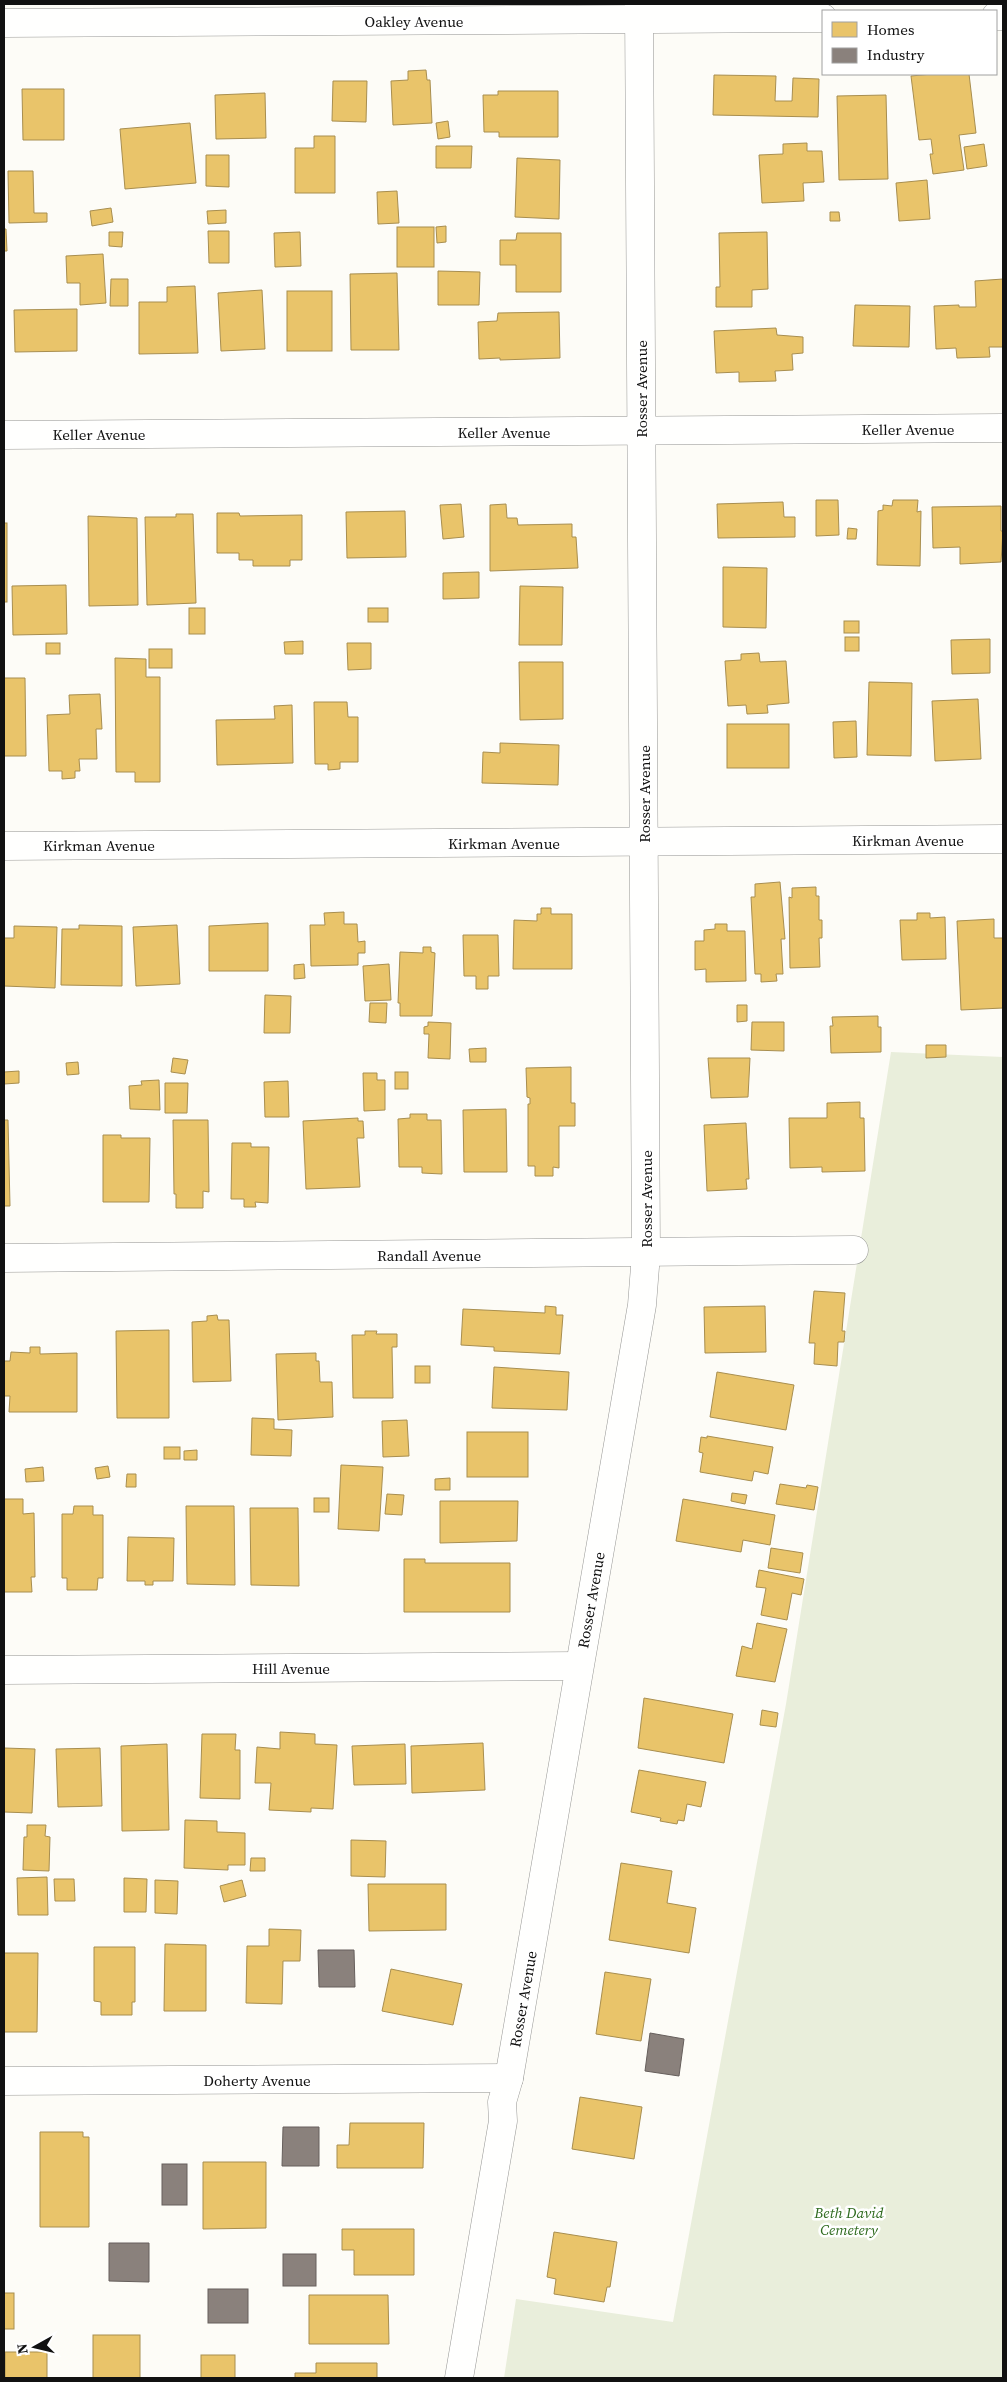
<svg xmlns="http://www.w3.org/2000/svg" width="1007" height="2382" font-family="'Source Serif 4',serif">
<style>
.cemetery{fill:#e9eedb}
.homes{fill:#e9c46a;stroke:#a88e4f}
.industry{fill:#8a817c;stroke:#665f5c}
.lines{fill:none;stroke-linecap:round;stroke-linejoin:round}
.minor-casing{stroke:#979795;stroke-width:29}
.minor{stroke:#fffffe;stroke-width:28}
.labels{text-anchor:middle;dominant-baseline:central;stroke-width:5;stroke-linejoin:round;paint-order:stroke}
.street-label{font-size:15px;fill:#111;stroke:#fff}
.park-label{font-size:15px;font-style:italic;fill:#2f6b1f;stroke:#fff}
</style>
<rect width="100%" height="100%" fill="#fdfcf7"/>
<path class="cemetery" d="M891,1052L1003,1057V2378H504L516,2299L673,2322L786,1704Z"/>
<g class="homes">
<path d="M426,70L427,80H430L432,123L393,125L391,81L408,80V71Z"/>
<path d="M932,74H969L976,133L959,135L964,170L933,174L930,154H933L931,139L919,140L911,76Z"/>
<path d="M714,75L776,76L775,101H792L793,78L819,79L818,117L713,115Z"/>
<path d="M333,81H367L366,122L332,121Z"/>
<path d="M22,89H64V140H23Z"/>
<path d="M498,91H558V137H499V132H484L483,95H498Z"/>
<path d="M265,93L266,138L216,139L215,95Z"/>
<path d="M886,95L888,179L839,180L837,96Z"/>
<path d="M448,121L450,137L438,139L436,123Z"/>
<path d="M190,123L196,183L125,189L120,129Z"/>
<path d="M314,136H335V193H295V148H314Z"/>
<path d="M807,143V151H822L824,182L803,183L804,201L762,203L759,155L783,154V144Z"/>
<path d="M984,144L987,166L967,169L964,147Z"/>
<path d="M436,146H472L471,168H436Z"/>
<path d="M206,155H229V187L206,186Z"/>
<path d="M517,158L560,160L559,219L515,217Z"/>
<path d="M8,171H33L34,213H47V222L9,223Z"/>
<path d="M927,180L930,219L899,221L896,183Z"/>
<path d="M397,191L399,223L378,224L377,192Z"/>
<path d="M111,208L113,222L92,226L90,211Z"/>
<path d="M226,210V223L208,224L207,211Z"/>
<path d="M830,212H839L840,221H830Z"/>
<path d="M446,226V242L437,243L436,227Z"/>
<rect x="397" y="227" width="37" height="40"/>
<path d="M4,229H6L7,251H4Z"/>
<path d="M208,231H229V263H209Z"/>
<path d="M109,232H123L122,247L109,246Z"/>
<path d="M300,232L301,266L275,267L274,233Z"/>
<path d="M767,232L768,289L752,290V307H716V287H720L719,233Z"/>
<path d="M517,233H561V292H516V265H500V240H516Z"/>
<path d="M103,254L106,303L80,305V283H67L66,256Z"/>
<path d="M438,271L480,272L479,305H438Z"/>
<path d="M397,273L399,350H351L350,274Z"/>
<path d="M111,279H128V306H110Z"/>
<path d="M1003,279V347H989L990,357L957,358L956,348L936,349L934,306L959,305V307H976L975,281Z"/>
<path d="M195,286L198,353L139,354V302H167V287Z"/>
<path d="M262,290L265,349L221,351L218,293Z"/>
<rect x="287" y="291" width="45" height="60"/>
<path d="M855,305L910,306L909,347L853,346Z"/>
<path d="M77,309V351L15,352L14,310Z"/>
<path d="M559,312L560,358L500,360V358L479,359L478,322L497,321L498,313Z"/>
<path d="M776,328L777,335L803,337V353L792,354L793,370L775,371L776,381L739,382V372L716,373L714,331Z"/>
<path d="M816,500H838L839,535L816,536Z"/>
<path d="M893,500H918L917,512L921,511L920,566L877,565L878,511L883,510V505L892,506Z"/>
<path d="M783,502L784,517H795V537L718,538L717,504Z"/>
<path d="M461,504L464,537L443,539L440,505Z"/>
<path d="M506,504L507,518H517L518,525L572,524V537H576L578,568L490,571V505Z"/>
<path d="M1001,506V531H1003L1001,562L960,564V547L933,548L932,507Z"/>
<path d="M405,511L406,557L347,558L346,512Z"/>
<path d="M217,513H239L240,516L302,515V560H290V566H253V560H239V553H217Z"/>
<path d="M176,514H193L196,603L147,605L145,517H176Z"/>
<path d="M88,516L137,518L138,605L89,606Z"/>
<rect x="4" y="523" width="3" height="79"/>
<path d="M848,528L857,529L856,539H847Z"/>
<path d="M723,567L767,568L766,628L723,627Z"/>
<path d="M479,572V598L443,599V573Z"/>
<path d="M66,585L67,634L13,635L12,586Z"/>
<path d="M520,586L563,587L562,645H519Z"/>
<rect x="189" y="608" width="16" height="26"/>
<rect x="368" y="608" width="20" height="14"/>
<rect x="844" y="621" width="15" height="12"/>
<rect x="845" y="637" width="14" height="14"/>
<path d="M990,639V673L952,674L951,640Z"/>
<path d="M303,641V654H285L284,642Z"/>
<rect x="46" y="643" width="14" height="11"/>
<path d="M347,643H371V669L348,670Z"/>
<rect x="149" y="649" width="23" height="19"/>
<path d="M759,653L760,662L786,661L789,703L767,705L768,713L747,714L746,705L728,706L725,661L741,660V654Z"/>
<path d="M115,658L146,659V677H160V782H135V772H116Z"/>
<path d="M519,662H563V719L520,720Z"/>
<path d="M4,678H25L26,756H4Z"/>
<path d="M869,682L912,683L911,756L867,755Z"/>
<path d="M100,694L102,729H96L97,759H79L80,771H75V778L62,779V771H49L47,715L70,714L69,695Z"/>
<path d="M978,699L981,759L935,761L932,701Z"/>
<path d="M314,702H347L348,717H358V762H340V769L328,770V764H315Z"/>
<path d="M292,705L293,763L217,765L216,720L275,719L274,706Z"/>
<path d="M856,721L857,757L834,758L833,722Z"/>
<rect x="727" y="724" width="62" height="44"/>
<path d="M500,743L559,745L558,785L482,783L483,752L500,753Z"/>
<path d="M780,882L785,939H781L783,974H776L777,981L761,982V974H755L751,897H755V884Z"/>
<path d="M816,887V896H819V920H822V938H819L820,967L790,968L789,897L792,898V888Z"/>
<path d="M541,908H551V914H572V969H513L514,920L537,921V914H541Z"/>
<path d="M344,912V924H357L358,942L365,941V953H358V965L311,966L310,925H325L324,913Z"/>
<path d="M917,913H930V918L945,917L946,959L902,960L900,920H917Z"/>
<path d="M994,919V938H1003V1008L961,1010L957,921Z"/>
<path d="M268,923V971H209V926Z"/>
<path d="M715,924H727V931H745L746,981L706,982V969L695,970V941H704V930L715,929Z"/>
<path d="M79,925L122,926V986L61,985L62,929H79Z"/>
<path d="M177,925L180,984L136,986L133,927Z"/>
<path d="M14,926L57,927L55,988L4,986V938H14Z"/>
<path d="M463,935H498L499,976H488V989H476V976H464Z"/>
<path d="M423,947H431V952L435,953L432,1016H400V1003H398L400,952L423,953Z"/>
<path d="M304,964L305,978L294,979V965Z"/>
<path d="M389,964L391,1000L365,1001L363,966Z"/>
<path d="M265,995L291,996L290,1033H264Z"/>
<path d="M370,1003H387L386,1023L369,1022Z"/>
<path d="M737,1005H747V1021L737,1022Z"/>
<path d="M878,1016V1027H881V1052L831,1053L830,1026H833L832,1017Z"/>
<path d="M428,1022L451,1023L450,1059L428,1058L429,1034H424V1027L428,1026Z"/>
<path d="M752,1022H784V1051L751,1050Z"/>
<path d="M926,1045H946V1057L926,1058Z"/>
<path d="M486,1048V1062H470L469,1049Z"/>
<path d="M173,1058L188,1060L185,1074L171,1072Z"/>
<path d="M708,1058H750L748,1097L711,1098Z"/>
<path d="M78,1062L79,1074L67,1075L66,1063Z"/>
<path d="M571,1067V1103H575V1126H559V1168L553,1167V1176H535V1166H528V1104H530V1098L527,1097L526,1068Z"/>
<path d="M19,1071V1083L4,1084V1072Z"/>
<rect x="395" y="1072" width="13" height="17"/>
<path d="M363,1073H377V1080H385V1110L364,1111Z"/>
<path d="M159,1080L160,1110L130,1109L129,1086L142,1085L141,1081Z"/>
<path d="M288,1081L289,1117H265L264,1082Z"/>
<path d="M165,1083H188L187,1113H165Z"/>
<path d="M860,1102V1118H864L865,1171L822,1172V1167L790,1168L789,1118H827V1103Z"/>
<path d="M506,1109L507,1172H464L463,1110Z"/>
<path d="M410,1114H427V1120H441L442,1174L422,1173V1167H399L398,1119L410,1118Z"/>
<path d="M358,1118V1121H363L364,1138H357L360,1187L306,1189L303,1121Z"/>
<path d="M4,1120H8L10,1206H4Z"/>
<path d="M173,1120H208L209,1192L203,1191V1208H176V1194H174Z"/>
<path d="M746,1123L749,1179H746L747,1189L707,1191L704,1125Z"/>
<path d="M103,1135H121V1138H150L149,1202H103Z"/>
<path d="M232,1143H251V1147H269L268,1203L255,1202L256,1207H244V1199H231Z"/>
<path d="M814,1291L845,1293L842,1331H845L844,1342H838L837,1366L814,1364L815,1343H809Z"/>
<path d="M545,1306L556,1307V1315H563L560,1354L494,1351V1347L461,1345L463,1309L545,1313Z"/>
<path d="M765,1306L766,1352L705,1353L704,1307Z"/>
<path d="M217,1315L218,1320H229L231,1381L193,1382L192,1322L207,1321V1316Z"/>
<path d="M169,1330V1418H117L116,1331Z"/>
<path d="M365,1331H377L376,1334H397V1347H392L393,1398H353L352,1335H365Z"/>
<path d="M30,1347H40V1354L77,1353V1412H9L10,1396H4V1361H10L11,1352L30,1353Z"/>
<path d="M316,1353V1361H319L320,1382H332L333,1417L278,1420L276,1354Z"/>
<rect x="415" y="1366" width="15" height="17"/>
<path d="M494,1367L569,1372L567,1410L492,1408Z"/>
<path d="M717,1372L794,1385L786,1430L710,1417Z"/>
<path d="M252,1418L274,1419V1429L292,1430L291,1456L251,1455Z"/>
<path d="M407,1420L409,1456L383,1457L382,1421Z"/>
<rect x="467" y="1432" width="61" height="45"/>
<path d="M707,1436L773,1447L768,1474L754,1471L752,1481L700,1472L703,1453L699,1452L701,1437L707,1438Z"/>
<rect x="164" y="1447" width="16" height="12"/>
<path d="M197,1450V1460H184V1451Z"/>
<path d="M341,1465L383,1467L379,1531L338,1529Z"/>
<path d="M108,1466L110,1477L97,1479L95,1468Z"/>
<path d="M43,1467L44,1481L26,1482L25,1469Z"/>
<path d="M127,1474H136V1487H126Z"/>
<path d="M450,1478V1490H435V1479Z"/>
<path d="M780,1484L806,1488L807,1485L818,1487L814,1510L776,1504Z"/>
<path d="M732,1493L747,1495L745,1504L731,1501Z"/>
<path d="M387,1494L404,1495L402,1515L385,1514Z"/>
<rect x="314" y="1498" width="15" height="14"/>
<path d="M4,1499H23V1514L34,1513L35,1577H31L32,1592H4Z"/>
<path d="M683,1499L775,1515L770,1545L743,1540L741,1552L676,1541Z"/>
<path d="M440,1501H518L517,1541L440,1543Z"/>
<path d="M74,1506H93V1515H103V1578H98L97,1590H67V1578H62V1514H73Z"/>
<path d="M186,1506H234L235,1585L187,1584Z"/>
<path d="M250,1508H298L299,1586L251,1585Z"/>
<path d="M128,1537L174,1538L173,1581H153V1585H145V1581H127Z"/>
<path d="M771,1548L803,1553L800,1573L768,1568Z"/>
<path d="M404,1559H425V1563H510V1612H404Z"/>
<path d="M759,1570L804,1579L801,1595L792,1593L787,1620L761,1615L766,1588L756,1587Z"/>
<path d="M757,1623L787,1629L775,1682L736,1676L742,1646L752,1649Z"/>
<path d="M644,1698L733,1714L724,1763L638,1748Z"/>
<path d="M762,1710L778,1713L776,1727L760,1725Z"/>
<path d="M280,1732L315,1734V1744L337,1745L333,1809L311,1808V1812L269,1810L271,1783H255L257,1747L280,1749Z"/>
<path d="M202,1734H236L235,1750H240V1799L200,1798Z"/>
<path d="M483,1743L485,1790L412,1793L411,1746Z"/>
<path d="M167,1744L169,1830L122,1831L121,1746Z"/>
<path d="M405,1744L406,1784L354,1785L352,1746Z"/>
<path d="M4,1748L35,1749L32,1813L4,1812Z"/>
<path d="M100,1748L102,1806L58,1807L56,1749Z"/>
<path d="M639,1770L706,1782L701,1807L687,1804L684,1821L678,1820L677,1824L660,1821L661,1818L631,1812Z"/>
<path d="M185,1820L217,1821V1832L245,1833V1865H228V1870L184,1868Z"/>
<path d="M27,1825H46L45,1836L50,1837L49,1871L23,1870L24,1837H27Z"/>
<path d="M351,1840L386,1841L385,1877L351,1876Z"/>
<path d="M251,1858H265V1871H250Z"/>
<path d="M621,1863L672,1871L667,1903L696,1908L689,1953L609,1940Z"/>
<path d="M47,1877L48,1915H18L17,1878Z"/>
<path d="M124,1878L147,1879L146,1912H124Z"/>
<path d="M54,1879H74L75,1901H55Z"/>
<path d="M155,1880L178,1881L177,1914L155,1913Z"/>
<path d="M242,1880L246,1896L224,1902L220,1886Z"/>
<path d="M368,1884H446V1930L369,1931Z"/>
<path d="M269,1929L301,1930L300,1961H283L282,2004L246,2003L247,1946H269Z"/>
<path d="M165,1944L206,1945V2011H164Z"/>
<path d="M94,1947H135V2002H132V2015H101V2002L94,2001Z"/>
<path d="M4,1953H38L37,2032H4Z"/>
<path d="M391,1969L462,1984L453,2025L382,2011Z"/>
<path d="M605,1972L651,1979L641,2041L596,2034Z"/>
<path d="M580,2097L642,2107L634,2159L572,2149Z"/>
<path d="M350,2123H424L423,2168H337V2145H349Z"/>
<path d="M40,2132H83V2137H89V2227H40Z"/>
<path d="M203,2162H266V2228L203,2229Z"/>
<path d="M342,2229H414V2275H354V2250H342Z"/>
<path d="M554,2232L617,2242L610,2287H607L604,2302L554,2294L556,2279L547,2277Z"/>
<rect x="4" y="2293" width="10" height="36"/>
<path d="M309,2295H388L389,2344H309Z"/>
<rect x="93" y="2335" width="47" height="43"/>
<rect x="5" y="2352" width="42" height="26"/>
<rect x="201" y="2355" width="34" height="23"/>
<path d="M316,2363H377V2378H295V2373H316Z"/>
</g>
<g class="industry">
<path d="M318,1950H354L355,1987H319Z"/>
<path d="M650,2033L684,2039L679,2076L645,2071Z"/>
<path d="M283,2127H319V2166H282Z"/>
<rect x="162" y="2164" width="25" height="41"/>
<path d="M109,2243H149V2282L109,2281Z"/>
<rect x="283" y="2254" width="33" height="32"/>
<rect x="208" y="2289" width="40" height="34"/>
</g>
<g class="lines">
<g class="minor-casing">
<g id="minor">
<path d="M996,16H1003"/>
<path d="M4,23L823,18"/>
<path d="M4,435L1003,428"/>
<path d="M4,846L1003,839"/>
<path d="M4,1258L854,1250"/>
<path d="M4,1670L579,1666"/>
<path d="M4,2081L509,2078"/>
<path d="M459,2378L503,2121L502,2102L509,2078L642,1305L646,1254L639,4"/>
</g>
</g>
<use href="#minor" class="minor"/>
</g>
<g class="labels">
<g class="street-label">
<text x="414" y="21">Oakley Avenue</text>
<text transform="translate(641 389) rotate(-90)">Rosser Avenue</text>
<text x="908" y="429">Keller Avenue</text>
<text x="504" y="432">Keller Avenue</text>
<text x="99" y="434">Keller Avenue</text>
<text transform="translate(644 794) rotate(-90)">Rosser Avenue</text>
<text x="908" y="840">Kirkman Avenue</text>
<text x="504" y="843">Kirkman Avenue</text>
<text x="99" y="845">Kirkman Avenue</text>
<text transform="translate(646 1199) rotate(-90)">Rosser Avenue</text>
<text x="429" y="1255">Randall Avenue</text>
<text transform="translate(591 1600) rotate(-80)">Rosser Avenue</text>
<text x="291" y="1668">Hill Avenue</text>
<text transform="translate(523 1999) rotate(-80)">Rosser Avenue</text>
<text x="257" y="2080">Doherty Avenue</text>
</g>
<g class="park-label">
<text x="849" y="2212">Beth David<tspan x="849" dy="17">Cemetery</tspan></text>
</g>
</g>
<rect width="1007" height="2382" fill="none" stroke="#111111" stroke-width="10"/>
<rect x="822" y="10" width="175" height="65" fill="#ffffff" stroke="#a0a0a0"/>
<rect x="832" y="22" width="25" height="15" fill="#e9c46a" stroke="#a0a0a0"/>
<text x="867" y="35" font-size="15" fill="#111111">Homes</text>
<rect x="832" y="48" width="25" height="15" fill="#8a817c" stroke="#a0a0a0"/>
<text x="867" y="60" font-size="15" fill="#111111">Industry</text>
<g transform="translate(35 2347) rotate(262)" stroke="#ffffff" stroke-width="4" paint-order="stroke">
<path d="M0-4L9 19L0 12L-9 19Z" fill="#111111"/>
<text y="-8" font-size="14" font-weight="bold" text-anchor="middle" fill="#111111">N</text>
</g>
</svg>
